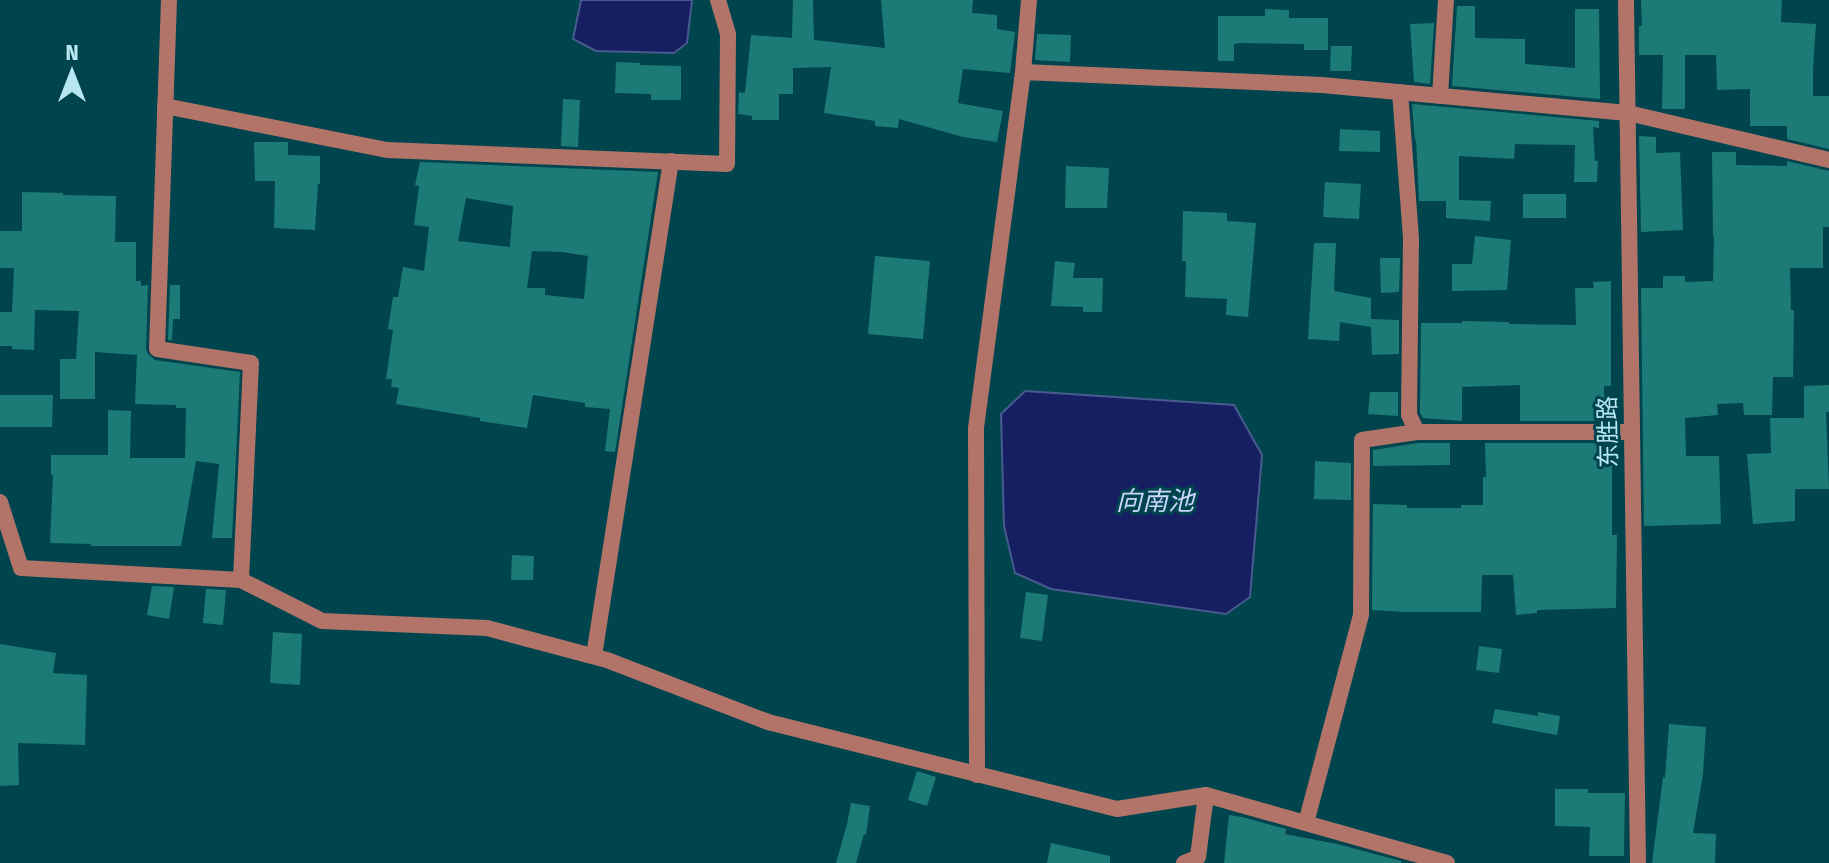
<svg xmlns="http://www.w3.org/2000/svg" width="1829" height="863" font-family="'Fira Sans Condensed','Noto Sans SC',sans-serif">
<style>
.water{fill:#171f63;stroke:#475b8e;stroke-width:2}
.building{fill:#1d7b77;fill-rule:evenodd}
.lines{fill:none;stroke-linecap:round;stroke-linejoin:round}
.minor{stroke:#b27469;stroke-width:16}
.labels{text-anchor:middle;dominant-baseline:central;stroke-width:6;stroke-linejoin:round;paint-order:stroke}
.street-label{font-size:24px;fill:#b7e8f2;stroke:#00444e}
.water-label{font-size:26px;font-style:italic;fill:#c8d5ff;stroke:#00444e}
</style>
<rect width="100%" height="100%" fill="#00444e"/>
<g class="water">
<path d="M581,0H692L687,43L674,53L596,51L573,39Z"/>
<path d="M1025,391L1234,405L1262,455L1250,597L1226,614L1051,589L1015,573L1004,526L1001,414Z"/>
</g>
<g class="building">
<path d="M793,0H813L814,40L885,48L881,0H973L972,13L997,15V29L1015,32L1010,73L963,69L958,103L1003,111L997,142L963,137L899,119L898,128L875,126V121L824,113L831,67L793,68V94H779V120H752V116L738,114L739,92L745,93L751,35L792,38Z"/>
<path d="M1641,0H1782L1781,22L1816,24L1813,70V96H1829V149L1787,139V126H1750V89L1717,90L1716,55H1685V109H1662L1663,55H1639V26H1642Z"/>
<path d="M1457,6H1475V38L1525,39V64L1575,68V9H1599L1600,99L1452,86Z"/>
<path d="M1265,9L1289,10V18H1328V50H1304V44L1240,43L1234,44V61H1218V16H1265Z"/>
<path d="M1434,23L1430,84L1414,82L1410,24Z"/>
<path d="M1037,34L1071,35L1070,62L1035,60Z"/>
<path d="M1331,46H1352L1351,71H1330Z"/>
<path d="M616,62L640,63V65L681,66V100H651V94L615,93Z"/>
<path d="M563,99L580,100L578,147L561,146Z"/>
<path d="M1412,104L1599,121V128L1593,127L1595,161H1598L1597,182H1574L1575,145L1515,144L1514,159L1459,156V200L1491,201L1490,221L1446,218V201H1419L1416,140H1415Z"/>
<path d="M1340,129L1380,131V152L1339,151Z"/>
<path d="M1639,136L1656,137V153L1680,152L1683,230L1641,232Z"/>
<path d="M254,142H288V155L320,156V184H318L315,230L274,228L275,181H255Z"/>
<path d="M1712,152H1736V165L1787,166V161L1829,171V227H1823V268H1790L1791,310H1794L1793,377H1773L1772,415H1744L1743,403L1717,404L1718,415L1685,418L1686,456H1719L1721,524L1644,526L1641,288H1663V276H1685V282L1713,281L1714,237H1713Z"/>
<path d="M420,162L658,172L615,452L605,451L610,409L585,407V403L533,395L527,428L480,421V418L396,404L399,388L391,387L392,379H386L393,330L388,329L393,297H398L403,267L424,271L429,227L414,225L419,186L415,185ZM466,198L513,206L510,247L458,241ZM532,251L562,252L588,256L584,299L545,295V288H527Z"/>
<path d="M1066,166L1109,168L1107,208H1065Z"/>
<path d="M1325,182L1361,184L1359,219L1323,217Z"/>
<path d="M22,192L63,193V195L116,196L115,242H136V281H141V286L148,285L146,349L148,354L155,360L240,372L232,538H212L219,464L196,461L181,546H91V544L50,543L53,475H51V455H108V410L131,411L130,458H185L186,408H176V405L135,404L137,355L95,352V399H60V359H76L79,311L35,310L34,350L12,349V346H0V312H12L14,268H0V231H22Z"/>
<rect x="1523" y="194" width="43" height="24"/>
<path d="M1183,211L1227,213V221L1256,223L1248,317L1226,315L1227,299L1185,297L1186,261H1182Z"/>
<path d="M1475,236L1511,240L1507,290L1452,291V264H1472Z"/>
<path d="M1314,243H1336L1334,291L1371,298V319L1399,320V354L1372,355L1371,327L1340,322L1339,341L1308,339Z"/>
<path d="M875,256L930,261L923,339L868,334Z"/>
<path d="M1380,258H1400L1399,292L1381,293Z"/>
<path d="M1055,261L1075,263L1073,278H1103L1102,312H1083V307L1051,306Z"/>
<path d="M1611,281V386H1604L1605,421H1520V385L1462,387V421L1423,418L1420,413L1421,323H1462V321L1509,322V324L1576,325L1575,288H1594L1593,282Z"/>
<path d="M170,285H180V319H173L172,340H168Z"/>
<path d="M1829,385V412H1826L1829,489H1795V521L1753,524L1747,454L1771,453L1770,418H1804V386Z"/>
<path d="M1370,392H1398V416L1368,414Z"/>
<path d="M0,395H53L52,427H0Z"/>
<path d="M1418,443H1450V465L1373,466V450Z"/>
<path d="M1485,443H1612V535H1617L1616,608L1537,610V613L1516,615L1513,575H1482L1481,612H1406L1372,610L1373,504L1407,505V508H1461V505H1483V477H1486Z"/>
<path d="M1315,461L1351,463V500L1314,499Z"/>
<path d="M512,555L534,556L533,580H511Z"/>
<path d="M152,586L174,587L169,619L147,615Z"/>
<path d="M206,589L226,590L223,625L203,623Z"/>
<path d="M1026,592L1048,595L1042,641L1020,638Z"/>
<path d="M273,632L302,634L300,685L270,683Z"/>
<path d="M0,644L56,653L53,673L87,675L85,745L18,743L19,785L0,786Z"/>
<path d="M1479,646L1502,649L1499,673L1476,670Z"/>
<path d="M1495,709L1538,716V712L1560,716L1557,735L1492,723Z"/>
<path d="M1669,724L1706,727L1703,774L1693,833L1716,834L1715,863H1652L1663,777L1665,778Z"/>
<path d="M917,771L936,777L927,806L908,800Z"/>
<path d="M1555,789H1588V793H1625L1624,856H1589L1590,827L1555,826Z"/>
<path d="M851,803L870,806L866,835L864,834L856,863H836L847,824Z"/>
<path d="M1229,815L1242,817L1286,829L1285,834L1337,844L1401,861V863H1224Z"/>
<path d="M1051,843L1110,856V863H1047Z"/>
</g>
<g class="lines">
<g class="minor">
<path d="M169,0L157,349L251,363L241,580L322,621L487,628L607,660L768,722L1117,809L1206,795L1447,863"/>
<path d="M1626,0L1638,863"/>
<path d="M1023,72L1029,0"/>
<path d="M1400,92L1411,238L1409,415L1417,432H1632"/>
<path d="M1440,96L1446,0"/>
<path d="M165,106L387,150L727,164L728,34L718,0"/>
<path d="M0,502L21,568L241,580"/>
<path d="M594,656L671,161"/>
<path d="M977,775L976,428L1023,72L1322,85L1628,113L1829,160"/>
<path d="M1306,823L1361,615L1362,440L1417,432"/>
<path d="M1184,863L1198,857L1206,795"/>
</g>
</g>
<g class="labels">
<g class="street-label">
<text transform="translate(1608 432) rotate(-91)">东胜路</text>
</g>
<g class="water-label">
<text x="1155" y="501">向南池</text>
</g>
</g>
<g transform="translate(72 72)" stroke="#00444e" stroke-width="6" paint-order="stroke">
<path d="M0-6L14 30L0 20L-14 30Z" fill="#b7e8f2"/>
<text y="-12" font-size="22" font-weight="bold" text-anchor="middle" fill="#b7e8f2">N</text>
</g>
</svg>
